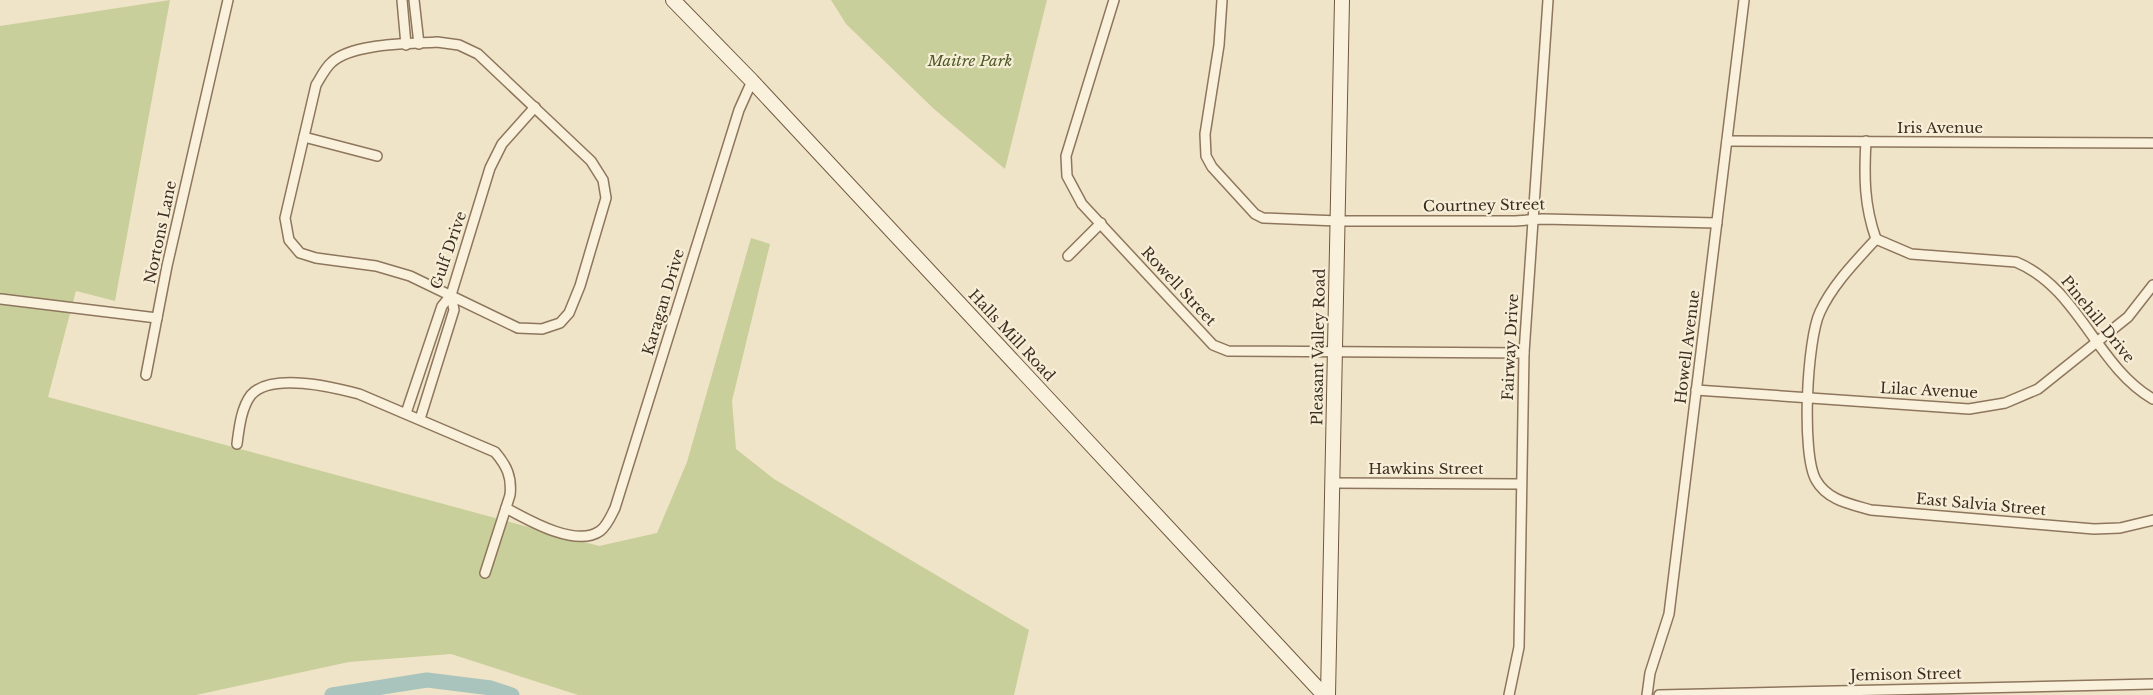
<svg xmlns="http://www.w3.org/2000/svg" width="2153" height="695" font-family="'Libre Baskerville',serif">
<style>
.green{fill:#c9cf9b}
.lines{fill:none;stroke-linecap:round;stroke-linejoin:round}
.stream{stroke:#6f938a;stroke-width:2}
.river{stroke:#a9c4bc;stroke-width:15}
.street-casing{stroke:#8d765c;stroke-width:12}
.secondary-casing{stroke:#6f573f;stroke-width:16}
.street{stroke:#faf1dc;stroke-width:9}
.secondary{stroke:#faf1dc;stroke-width:14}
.labels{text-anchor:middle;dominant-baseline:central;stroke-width:4.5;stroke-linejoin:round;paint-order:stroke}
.park-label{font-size:15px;font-style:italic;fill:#4d5a26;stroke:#f7eed8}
.street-label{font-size:15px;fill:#3d2e20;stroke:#f7eed8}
</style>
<rect width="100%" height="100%" fill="#f0e4c8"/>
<g class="green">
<path d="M170,0L115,301L76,291L48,397L599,546L657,533L687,462L751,238L770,244L732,401L736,449L774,479L1029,630L1014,695H578L451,654L349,662L196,695H0V26Z"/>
<path d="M831,0H1047L1005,169L934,109L846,24Z"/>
</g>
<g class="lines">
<path class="stream" d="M346,693L347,695"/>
<path class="river" d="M332,695L427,680L491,688L512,695"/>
<g class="street-casing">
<g id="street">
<path d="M402,0L406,45"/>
<path d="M414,0L419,44"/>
<path d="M1114,0L1066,156L1067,176L1082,204L1213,345L1228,351L1524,353"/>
<path d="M1222,0L1219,45L1205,134L1206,156L1212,167L1255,214L1263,218L1338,221H1515L1543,219L1717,223"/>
<path d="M437,42L459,45L478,54L591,161L603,180L606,198L580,286L569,313L560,323L542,329L518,328L410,276L376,266L316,258L300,253L289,240L285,218L316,85C321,77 325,68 332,62C353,43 410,44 437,42Z"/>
<path d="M304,137L377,156"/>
<path d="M1727,141L2153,143"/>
<path d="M1866,141C1864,176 1864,205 1876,239C1856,261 1833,284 1820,312C1807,339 1801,454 1816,480C1827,500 1850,504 1871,510L2094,529L2120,528L2153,520"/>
<path d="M1876,239L1911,254L2016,262C2079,288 2096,366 2153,399"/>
<path d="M1068,256L1101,223"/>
<path d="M1,299L157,318"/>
<path d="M146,375L167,266L228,0"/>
<path d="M1696,390L1969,409L2005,403L2038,389L2128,317L2153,285"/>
<path d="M406,413L442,306L451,295L490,168L502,144L535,107"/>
<path d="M420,419L454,310L451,295"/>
<path d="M237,444C239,429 241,408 251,395C271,372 333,387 359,394L495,452C507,466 512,477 510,495L485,573"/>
<path d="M1332,483L1520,484"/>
<path d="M506,508C528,520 576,548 600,531C607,526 611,516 615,508L739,110L752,81"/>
<path d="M1509,695L1519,647L1524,353L1548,0"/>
<path d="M1647,695L1650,673L1669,614L1744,0"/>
<path d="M1659,695L2153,684"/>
</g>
</g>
<g class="secondary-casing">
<g id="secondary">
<path d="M673,0L752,81L1324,695"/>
<path d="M1328,695L1342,0"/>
</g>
</g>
<use href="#street" class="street"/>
<use href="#secondary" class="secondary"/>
</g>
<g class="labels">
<g class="park-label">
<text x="970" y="60">Maitre Park</text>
</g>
<g class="street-label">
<text x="1940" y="127">Iris Avenue</text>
<text transform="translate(1484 205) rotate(-1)">Courtney Street</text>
<text transform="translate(160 232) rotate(-78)">Nortons Lane</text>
<text transform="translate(448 250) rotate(-71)">Gulf Drive</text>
<text transform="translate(1179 286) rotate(47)">Rowell Street</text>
<text transform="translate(663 302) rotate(-73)">Karagan Drive</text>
<text transform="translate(2098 319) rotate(51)">Pinehill Drive</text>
<text transform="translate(1012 335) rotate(47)">Halls Mill Road</text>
<text transform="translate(1318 347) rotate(-89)">Pleasant Valley Road</text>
<text transform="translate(1510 347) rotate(-87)">Fairway Drive</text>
<text transform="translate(1687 347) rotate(-83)">Howell Avenue</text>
<text transform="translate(1929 390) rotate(3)">Lilac Avenue</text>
<text x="1426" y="468">Hawkins Street</text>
<text transform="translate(1981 504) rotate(5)">East Salvia Street</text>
<text transform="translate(1906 674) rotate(-1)">Jemison Street</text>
</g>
</g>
</svg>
